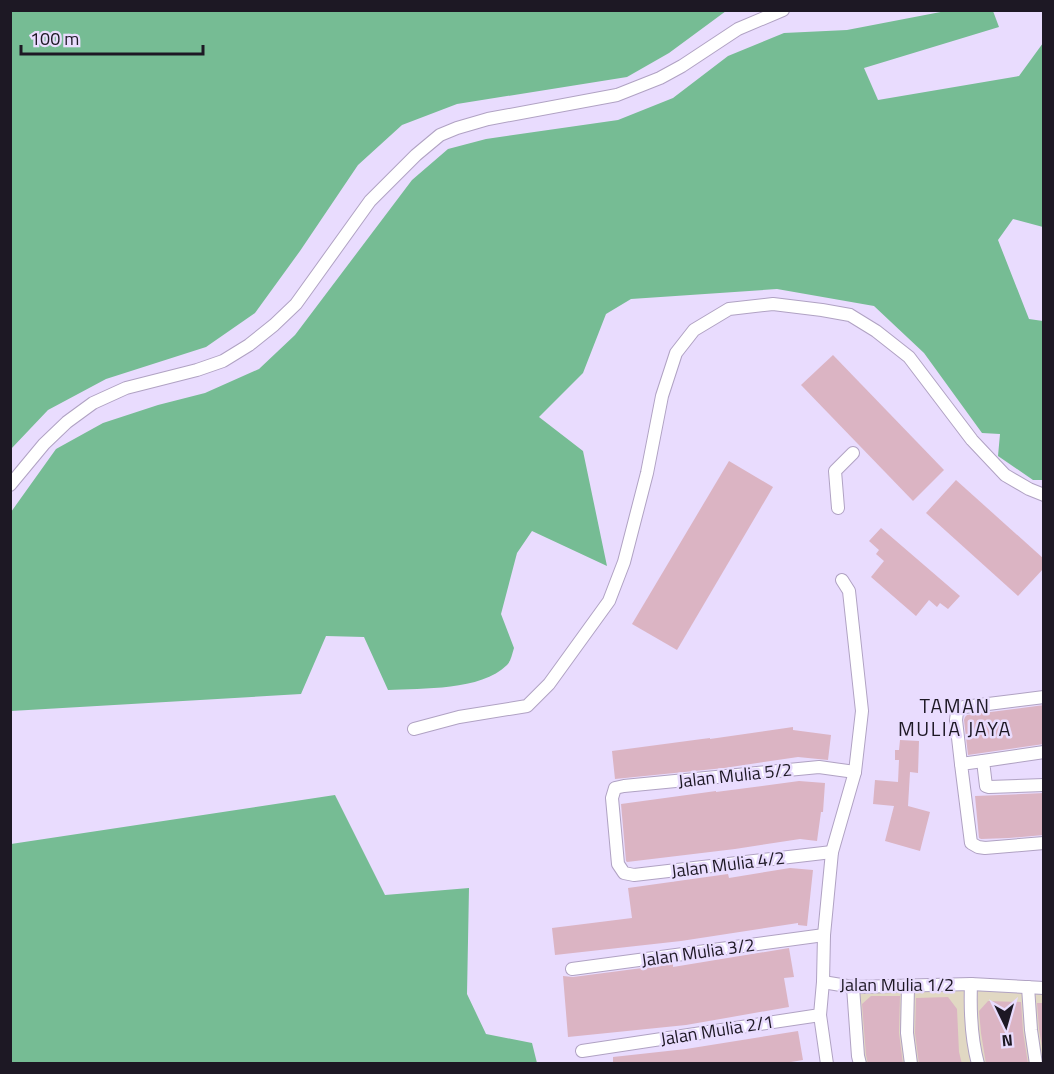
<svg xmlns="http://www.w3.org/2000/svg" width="1054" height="1074" font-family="'Titillium Web',sans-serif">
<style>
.commercial{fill:#e1d8c3}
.forest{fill:#76bc94}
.building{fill:#dbb4c3}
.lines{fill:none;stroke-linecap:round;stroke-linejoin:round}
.minor-casing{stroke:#b0a2c3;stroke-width:14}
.minor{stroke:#fff;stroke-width:12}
.labels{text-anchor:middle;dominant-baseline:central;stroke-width:5;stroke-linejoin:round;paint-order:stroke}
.street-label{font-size:18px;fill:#1d1824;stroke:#e9dcfe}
.neighbourhood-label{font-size:20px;letter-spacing:1.5px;fill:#1d1824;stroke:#e9dcfe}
</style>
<rect width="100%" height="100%" fill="#e9dcfe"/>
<path class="commercial" d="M967,989L1043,993V1063H863L858,991Z"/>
<g class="forest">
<path d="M11,10H726V11L669,53L627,77L457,104L402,125L358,165L300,251L255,313L206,347L106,379L48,410L11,449Z"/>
<path d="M951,10L993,11L999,27L864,68L878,100L1019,76L1043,43V227L1013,219L998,240L1029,319L1043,321V480H1033L998,456L1000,434L982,433L924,353L874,306L777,289L631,299L606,314L583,373L539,417L583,451L607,566L532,531L517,553L501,614L514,648C512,654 511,661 507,665C481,691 422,688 388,690L364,637L326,636L301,694L11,711V512L56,449L103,423L158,405L205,393L259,369L295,335L412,180L448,149L486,139L618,120L673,98L728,56L784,33L847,30Z"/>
<path d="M335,795L385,895L469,888L467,994L486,1034L532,1043L537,1063H11V844Z"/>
</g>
<g class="building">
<path d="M833,355L944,470L913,501L801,385Z"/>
<path d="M729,461L773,487L677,650L632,624Z"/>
<path d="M956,480L1044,559V568L1018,596L926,513Z"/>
<path d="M881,528L960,596L948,609L940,603L937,607L929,600L916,616L871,577L884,561L876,554L879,550L869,541Z"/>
<path d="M1044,705V744L968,755L964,720L965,717L967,715Z"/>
<path d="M793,727V730L831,735L828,760L798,757L724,768L615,779L612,751L702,739L710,738V739Z"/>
<path d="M900,740L919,741L918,773L910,772L908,806L930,812L920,851L885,841L894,806L873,804L875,780L898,782L899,760H895V750H899Z"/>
<path d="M799,781L825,783L823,812H821L817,841L800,839L735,849L627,862L626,861L621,804L716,791V792Z"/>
<path d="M1044,793V835L1009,838L981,839L979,838L975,796Z"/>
<path d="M790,868L813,870L807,926L798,925V923L681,941L555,955L552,928L632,918L628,888L728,874L729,878Z"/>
<path d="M789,948L794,977L784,978L789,1007L686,1025L568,1037L563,976L573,977L673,964V967Z"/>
<path d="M871,996H900L899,1033L903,1064H868L866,1055L862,1004Z"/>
<path d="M948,997L957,1009L959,1052L962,1064H919L915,1033L916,998Z"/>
<path d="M988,1001L1021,1002L1023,1031L1028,1064H986L981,1033L979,1011Z"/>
<path d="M1037,1003H1044V1058L1039,1029Z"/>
<path d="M798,1031L803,1060L779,1064H613V1057L686,1049Z"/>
</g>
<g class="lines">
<g class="minor-casing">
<g id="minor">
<path d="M10,485L44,444L67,422L93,403L126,388L197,370L223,361L249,345L274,325L296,304L370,201L416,155L440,135L457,128L488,119L617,95L660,78L682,66L738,29L783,10"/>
<path d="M838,508L835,471L853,453"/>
<path d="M414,729L459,717L527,706L549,684L609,601L624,562L647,473L662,396L676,353L694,330L729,309L773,304L822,310L850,315L876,331L909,357L972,440L1005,475L1029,489L1044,495"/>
<path d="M1044,752L983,761L986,786L989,787L1044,785"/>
<path d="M983,761L961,764L971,843L978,847L985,848L1044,843"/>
<path d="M961,764L956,720L957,712L964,707L1044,697"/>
<path d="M832,852L634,875L624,873L618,864L612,798L615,788L624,786L819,767L855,772"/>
<path d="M572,969L824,935"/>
<path d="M823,982L853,987L971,984L1044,988"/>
<path d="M971,984C970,1011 971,1038 978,1064"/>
<path d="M908,986L907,1033L911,1064"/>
<path d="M853,987L858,1056L860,1064"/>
<path d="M1028,987L1031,1030L1036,1064"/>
<path d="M820,1015L827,1064"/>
<path d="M582,1051L820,1015L823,982L824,935L832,852L855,772L862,711L849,591L842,580"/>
</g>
</g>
<use href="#minor" class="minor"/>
</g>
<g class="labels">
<g class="street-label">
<text transform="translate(735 775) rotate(-6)">Jalan Mulia 5/2</text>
<text transform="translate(728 864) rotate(-7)">Jalan Mulia 4/2</text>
<text transform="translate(698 952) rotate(-8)">Jalan Mulia 3/2</text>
<text x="897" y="984">Jalan Mulia 1/2</text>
<text transform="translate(717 1030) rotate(-9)">Jalan Mulia 2/1</text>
</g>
<g class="neighbourhood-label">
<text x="955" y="705">TAMAN<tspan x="955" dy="23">MULIA JAYA</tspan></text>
</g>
</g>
<rect width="1054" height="1074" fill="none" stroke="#1d1824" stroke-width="24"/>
<g transform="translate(1006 1026) rotate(175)" stroke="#e9dcfe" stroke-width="4.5" paint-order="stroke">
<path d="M0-4.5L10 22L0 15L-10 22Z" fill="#1d1824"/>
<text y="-9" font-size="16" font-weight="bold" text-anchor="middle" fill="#1d1824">N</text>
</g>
<path d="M21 45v9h182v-9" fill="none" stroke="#1d1824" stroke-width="3"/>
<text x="30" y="45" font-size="18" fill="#1d1824" stroke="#e9dcfe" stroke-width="4.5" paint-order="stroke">100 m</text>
</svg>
